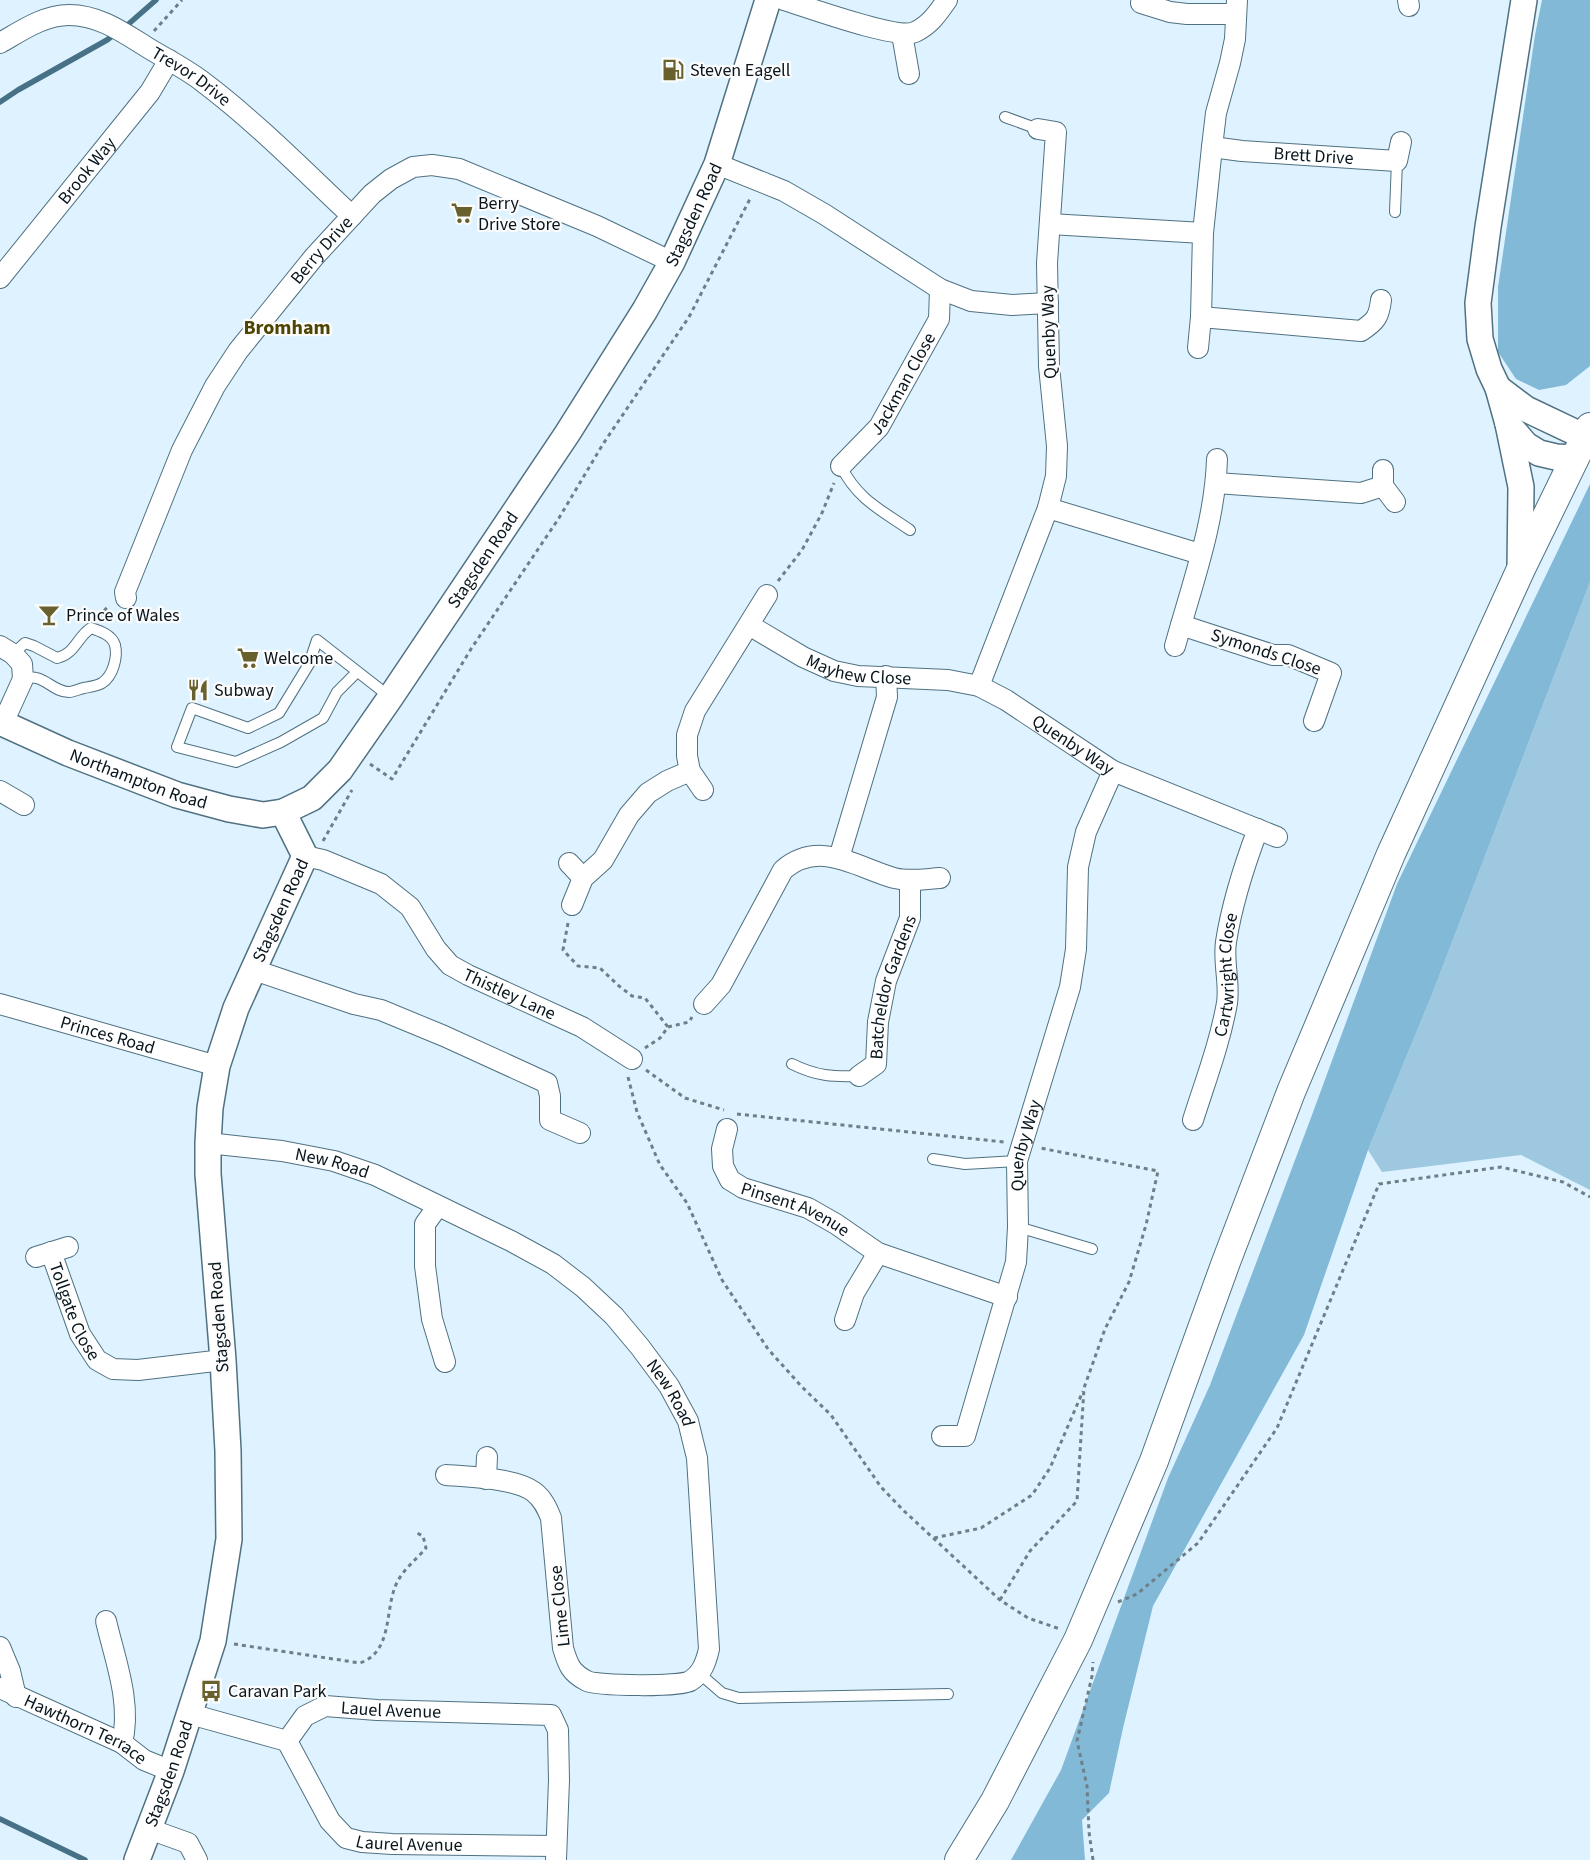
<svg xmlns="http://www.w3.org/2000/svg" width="1590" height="1860" font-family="'Source Sans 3',sans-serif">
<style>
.green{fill:#9ec8e0}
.forest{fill:#82b9d7}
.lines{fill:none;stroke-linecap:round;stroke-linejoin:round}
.stream{stroke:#477187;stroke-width:5.5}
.service-casing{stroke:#507182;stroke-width:12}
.minor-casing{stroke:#507182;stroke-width:22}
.tertiary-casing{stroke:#507182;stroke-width:28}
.trunk-casing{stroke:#507182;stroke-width:30}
.path{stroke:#6e7f88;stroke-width:3;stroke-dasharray:4 4;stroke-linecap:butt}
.service{stroke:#fff;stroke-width:10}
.minor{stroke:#fff;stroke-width:20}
.tertiary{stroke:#fff;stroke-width:25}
.trunk{stroke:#fff;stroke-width:28}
.labels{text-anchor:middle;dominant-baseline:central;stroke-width:4.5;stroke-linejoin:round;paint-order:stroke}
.poi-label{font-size:18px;fill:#08151c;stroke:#fcfcfc;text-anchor:start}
.street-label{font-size:18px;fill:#08151c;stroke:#fcfcfc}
.quarter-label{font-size:20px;font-weight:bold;fill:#4f4502;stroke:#fcfcfc}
</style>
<rect width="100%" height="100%" fill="#def3ff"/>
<path class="green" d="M1590,582V1190L1521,1155L1382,1172L1368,1150L1433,992Z"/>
<g class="forest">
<path d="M1542,0H1590V366L1566,385L1539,390L1516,379L1498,352V287L1535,35Z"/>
<path d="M1590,484V582L1433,992L1368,1150L1304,1335L1153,1606L1123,1728L1109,1793L1082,1820L1085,1860H1011L1061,1770L1168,1478L1210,1385L1309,1123L1397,884Z"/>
</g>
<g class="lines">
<g class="stream">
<path d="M124,28L156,0"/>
<path d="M0,102L18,90L107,40L116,33"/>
<path d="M0,1819L85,1860"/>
</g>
<g class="service-casing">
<g id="service">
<path d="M1005,117L1038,129"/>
<path d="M1395,212L1397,161"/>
<path d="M841,466C857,499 881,510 910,530"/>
<path d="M13,654L25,643L34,646L57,658C75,654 77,637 91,628C100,631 112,635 115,645C118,657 113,676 102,683C97,686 89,687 84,688C79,689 73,692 69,692C51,692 44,672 23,679"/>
<path d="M357,672L337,692L323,718L281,742L236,762L177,747L192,708L248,728L279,713L309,664L317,640L390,697"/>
<path d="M792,1064C816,1076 833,1077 859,1076"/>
<path d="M933,1159L965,1164L1017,1161"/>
<path d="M1018,1227L1092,1249"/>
<path d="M699,1673L722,1693L739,1698L948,1694"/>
</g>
</g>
<g class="minor-casing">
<g id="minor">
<path d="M784,0C807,7 897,40 915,32C930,25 938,13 947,0"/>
<path d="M1408,0L1409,6"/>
<path d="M1141,3L1170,12L1187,14H1235"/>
<path d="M902,34L909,74"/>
<path id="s1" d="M0,43C21,31 44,15 69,15C98,15 121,31 145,46C164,58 185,68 203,82C256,122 303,170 352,216"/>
<path id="s2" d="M1212,147L1242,151L1397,161L1401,142"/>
<path d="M717,164L784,191L824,214L940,289L971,301L1012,305L1048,303"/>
<path d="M1050,224L1203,233"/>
<path id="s3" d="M0,278L150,92L169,60"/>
<path d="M1201,317L1361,331C1376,321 1379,317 1381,300"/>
<path d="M1198,348L1201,317L1203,233L1212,147L1216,113L1230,63L1235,39L1237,0"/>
<path id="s4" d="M841,466L879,427L939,319L940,289"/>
<path d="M1383,470V486L1395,502"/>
<path d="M1216,483L1361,493L1383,486"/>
<path d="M1048,508L1200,554"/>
<path id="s5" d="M126,598L125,592L182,450L215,386L238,351L314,257L372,194L391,179L413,167L432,165L459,169L597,226L672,262"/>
<path id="s6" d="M749,625L803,657L834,671L858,676L948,680L979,686L1006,700L1113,771L1277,837"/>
<path d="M1181,625L1273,655H1288L1331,673L1314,721"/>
<path d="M0,646L13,654L22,664L23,679L3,723"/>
<path d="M1175,646C1192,584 1215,523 1217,459"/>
<path d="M979,686L1048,508L1056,476L1057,446L1049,366L1047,263L1056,132L1038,129"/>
<path d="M703,790L690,771L687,756V735L695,711L767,595"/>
<path d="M0,791L24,805"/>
<path id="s7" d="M305,856L323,860L381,884L410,907L436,949L450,965L468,975L582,1027L632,1059"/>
<path d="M839,858L887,697L886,676"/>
<path d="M569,863L583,878"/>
<path d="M572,905L583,878L603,860L629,815L648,793L667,781L690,771"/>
<path d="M254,970L354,1004L381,1010L444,1036L547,1083L550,1096V1120L580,1133"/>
<path id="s8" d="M0,1004L217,1066"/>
<path d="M704,1004L721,985L783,870C819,839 856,867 894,878C909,882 925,879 940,878"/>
<path id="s9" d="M859,1076L876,1064L878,1022L886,981L910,918V880"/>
<path id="s10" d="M1193,1120C1205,1082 1220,1043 1227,1003C1230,983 1223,962 1226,942C1232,903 1244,866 1258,829"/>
<path id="s11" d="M727,1129L722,1149L723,1166L730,1180L743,1188L808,1208L836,1224L878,1253L1007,1297"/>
<path id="s12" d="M208,1143L282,1151L334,1161L375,1175L511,1241L553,1264L583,1287L614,1316L640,1347L669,1386L688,1421L697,1458L709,1649C706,1662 702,1674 690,1681C681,1687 597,1686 587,1681C571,1673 568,1665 563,1648L551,1518C547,1508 543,1499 534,1492C516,1478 470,1477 446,1475"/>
<path d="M438,1206L425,1224V1266L432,1319L445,1362"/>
<path id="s13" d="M51,1252L80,1334L97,1360L113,1369L138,1370L223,1360"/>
<path d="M36,1257L68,1247"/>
<path d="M845,1320L854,1293L878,1253"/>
<path id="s14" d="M942,1436H965L1016,1262L1018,1227L1017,1161L1070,987L1076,949L1078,867L1086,832L1113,771"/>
<path d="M486,1479L487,1457"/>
<path d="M106,1621C115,1660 132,1703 122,1743"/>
<path d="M0,1647L10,1671L16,1697"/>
<path id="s15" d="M0,1688L122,1743L144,1760L171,1771"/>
<path id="s16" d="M190,1714L287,1741L305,1716L325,1706L377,1710L551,1715L558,1730L559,1780L556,1860"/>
<path id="s17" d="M287,1741L330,1821L346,1838L362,1842L392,1844L556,1846"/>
<path d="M149,1829L188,1843L197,1860"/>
</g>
</g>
<g class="tertiary-casing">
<g id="tertiary">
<path d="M1524,0L1488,227L1478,303L1480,339L1489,369L1498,388L1508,424L1526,445L1539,453L1556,457L1574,458"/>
<path d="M1498,388L1526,409L1585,437"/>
<path d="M1508,424L1521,487L1520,571"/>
<path id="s18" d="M0,722L68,753L177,795L229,809L263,815L283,812L312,798L340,770L390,698L567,434L645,310L672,262L717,164L768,0"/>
<path id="s19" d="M137,1860L171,1771L213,1641L229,1539L228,1451L223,1360L208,1174V1143L210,1108L217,1066L236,1008L305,856L283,812"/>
</g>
</g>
<g class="trunk-casing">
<path id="trunk" d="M959,1860L995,1801L1078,1640L1154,1461L1226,1262L1291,1092L1391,854L1520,571L1590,427"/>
</g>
<g class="path">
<path d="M154,31L182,0"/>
<path d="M778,581L802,550L822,513L834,483"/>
<path d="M99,617L109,605"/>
<path d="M370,764L392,779L471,649L559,518L603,444L689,317L751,197"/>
<path d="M323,841L352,790"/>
<path d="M568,923L563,950L578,966L600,968L619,986L632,996L645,998L668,1027L660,1038L645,1048"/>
<path d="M668,1027L689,1022L692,1017"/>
<path d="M646,1070L685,1098L724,1110"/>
<path d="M628,1077L637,1112L660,1165L687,1203L722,1280L768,1349L802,1387L831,1415L881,1487L903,1510L1000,1600L1028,1618L1060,1629"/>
<path d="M737,1114L1004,1142"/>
<path d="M934,1538L981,1528L1032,1495L1050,1468L1083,1391"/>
<path d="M1000,1600L1030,1551L1077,1501L1084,1388L1105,1329L1129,1282L1146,1225L1158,1171L1040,1148"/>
<path d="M1118,1602L1137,1594L1198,1543L1277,1428L1379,1184L1501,1167L1563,1182L1590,1197"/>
<path d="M234,1644L360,1663C392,1652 385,1613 395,1587C401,1571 416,1560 426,1548L423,1536L417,1533"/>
<path d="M1093,1860L1089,1832L1087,1786L1077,1741L1092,1676L1093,1662"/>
</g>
<use href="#service" class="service"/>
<use href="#minor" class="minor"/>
<use href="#tertiary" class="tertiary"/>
<use href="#trunk" class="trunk"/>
</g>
<defs>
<g id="fuel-bare" transform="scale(1.725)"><path d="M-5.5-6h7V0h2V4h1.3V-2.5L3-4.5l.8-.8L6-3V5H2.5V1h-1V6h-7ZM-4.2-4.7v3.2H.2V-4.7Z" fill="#69612d" stroke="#fcfcfc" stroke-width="2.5" paint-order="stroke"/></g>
<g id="supermarket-bare" transform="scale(1.725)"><path d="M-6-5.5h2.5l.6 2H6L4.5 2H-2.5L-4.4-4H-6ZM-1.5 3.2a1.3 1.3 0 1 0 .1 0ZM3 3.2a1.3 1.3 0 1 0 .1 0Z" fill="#69612d" stroke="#fcfcfc" stroke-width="2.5" paint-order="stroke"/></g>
<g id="bar-bare" transform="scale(1.725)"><path d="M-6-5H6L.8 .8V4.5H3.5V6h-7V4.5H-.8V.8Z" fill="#69612d" stroke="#fcfcfc" stroke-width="2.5" paint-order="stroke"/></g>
<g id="restaurant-bare" transform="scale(1.725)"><path d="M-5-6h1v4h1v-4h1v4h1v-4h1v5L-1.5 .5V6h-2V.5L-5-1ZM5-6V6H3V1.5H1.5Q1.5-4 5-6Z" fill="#69612d" stroke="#fcfcfc" stroke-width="2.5" paint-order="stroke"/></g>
<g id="bus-bare" transform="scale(1.725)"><path d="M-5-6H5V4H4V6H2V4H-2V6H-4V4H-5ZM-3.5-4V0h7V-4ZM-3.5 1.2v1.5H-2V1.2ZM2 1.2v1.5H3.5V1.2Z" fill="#69612d" stroke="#fcfcfc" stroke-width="2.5" paint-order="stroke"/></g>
</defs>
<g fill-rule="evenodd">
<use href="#fuel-bare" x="673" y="70"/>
<use href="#supermarket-bare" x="462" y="213"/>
<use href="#bar-bare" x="49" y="615"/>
<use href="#supermarket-bare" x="248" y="658"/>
<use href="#restaurant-bare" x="198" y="690"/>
<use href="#bus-bare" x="211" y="1691"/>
</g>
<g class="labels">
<g class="poi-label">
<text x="690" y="70">Steven Eagell</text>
<text x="478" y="203">Berry<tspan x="478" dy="21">Drive Store</tspan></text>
<text x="66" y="615">Prince of Wales</text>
<text x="264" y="658">Welcome</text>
<text x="214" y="690">Subway</text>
<text x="228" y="1691">Caravan Park</text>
</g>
<g class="street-label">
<text stroke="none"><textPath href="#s1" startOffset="214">Trevor Drive</textPath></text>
<text stroke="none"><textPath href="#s2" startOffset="102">Brett Drive</textPath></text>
<text stroke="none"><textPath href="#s3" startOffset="138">Brook Way</textPath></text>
<text stroke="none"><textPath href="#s18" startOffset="1031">Stagsden Road</textPath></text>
<text stroke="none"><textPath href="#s5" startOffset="404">Berry Drive</textPath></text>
<text transform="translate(1049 332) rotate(-92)">Quenby Way</text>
<text stroke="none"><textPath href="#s4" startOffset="104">Jackman Close</textPath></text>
<text stroke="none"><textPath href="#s18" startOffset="626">Stagsden Road</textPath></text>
<text transform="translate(1266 652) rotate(18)">Symonds Close</text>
<text stroke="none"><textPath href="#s6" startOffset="121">Mayhew Close</textPath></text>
<text stroke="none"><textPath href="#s6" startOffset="354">Quenby Way</textPath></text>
<text stroke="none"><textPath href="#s18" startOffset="150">Northampton Road</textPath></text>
<text stroke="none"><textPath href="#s19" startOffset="978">Stagsden Road</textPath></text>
<text stroke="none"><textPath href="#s10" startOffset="150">Cartwright Close</textPath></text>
<text stroke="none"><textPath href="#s9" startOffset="100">Batcheldor Gardens</textPath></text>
<text stroke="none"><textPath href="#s7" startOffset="255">Thistley Lane</textPath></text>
<text stroke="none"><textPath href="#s8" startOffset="112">Princes Road</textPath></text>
<text stroke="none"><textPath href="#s14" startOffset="322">Quenby Way</textPath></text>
<text stroke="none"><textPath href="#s12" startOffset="126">New Road</textPath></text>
<text stroke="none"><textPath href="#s11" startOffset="125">Pinsent Avenue</textPath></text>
<text stroke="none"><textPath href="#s13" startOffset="64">Tollgate Close</textPath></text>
<text transform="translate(219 1317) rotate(-94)">Stagsden Road</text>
<text stroke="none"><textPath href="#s12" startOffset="546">New Road</textPath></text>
<text transform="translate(560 1606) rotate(-96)">Lime Close</text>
<text stroke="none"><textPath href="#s16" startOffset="220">Lauel Avenue</textPath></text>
<text stroke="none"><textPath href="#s15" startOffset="95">Hawthorn Terrace</textPath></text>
<text stroke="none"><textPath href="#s19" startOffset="92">Stagsden Road</textPath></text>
<text stroke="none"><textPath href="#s17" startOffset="178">Laurel Avenue</textPath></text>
</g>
<g class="quarter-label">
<text x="287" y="328">Bromham</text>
</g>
</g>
</svg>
